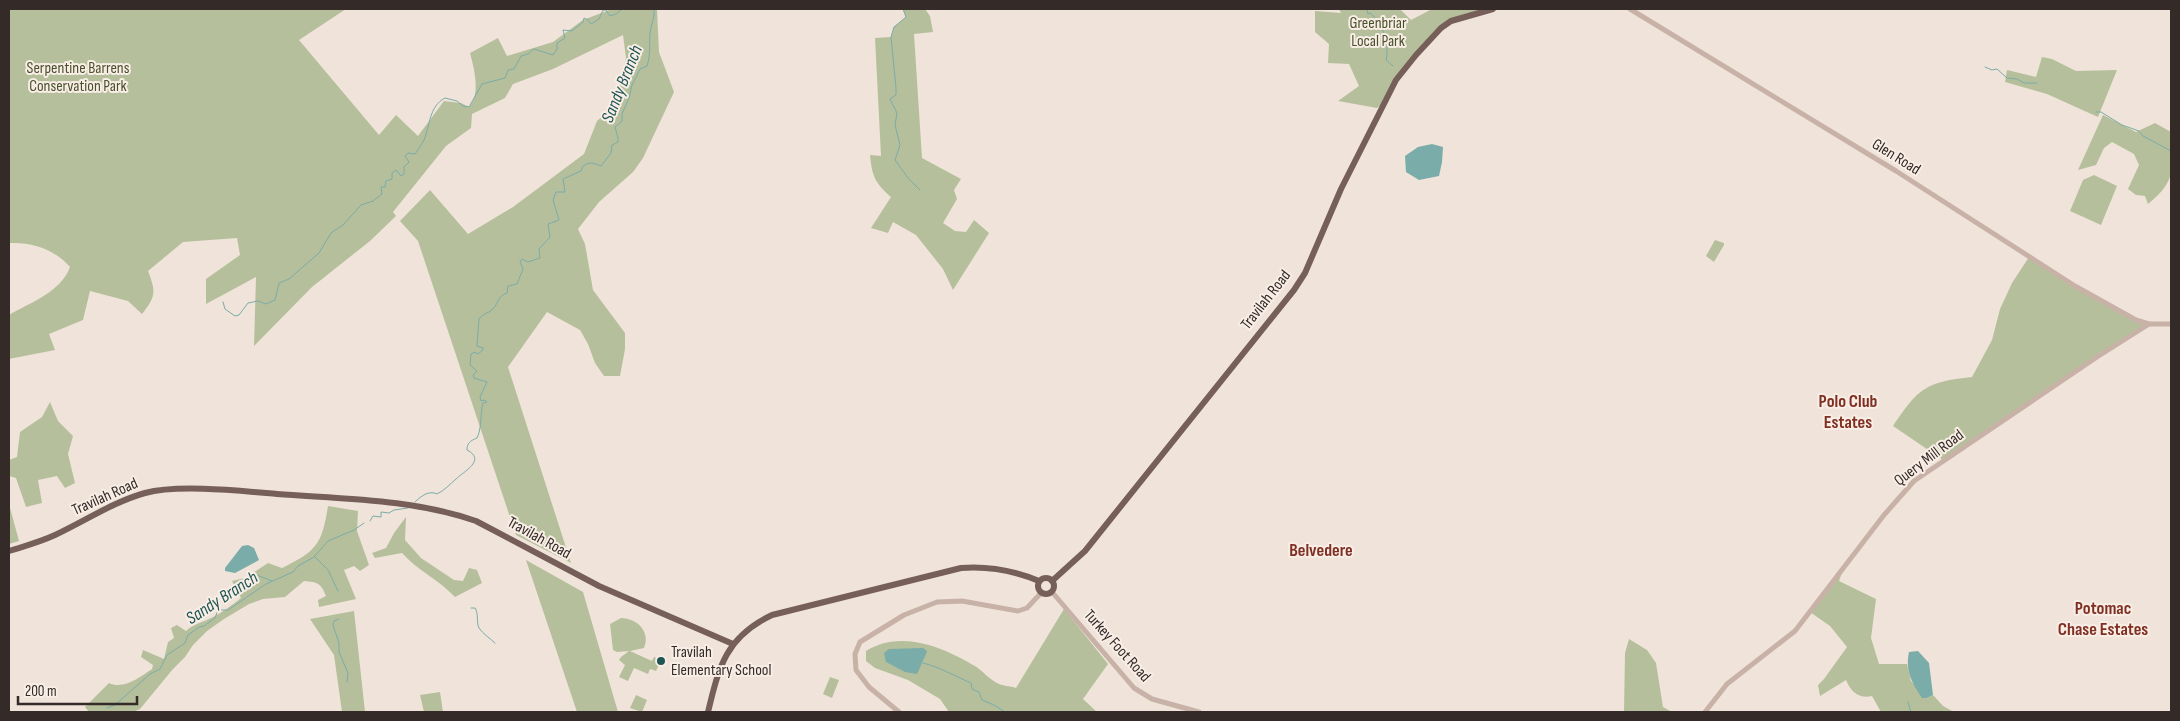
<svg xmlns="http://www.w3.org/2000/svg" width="2180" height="721" font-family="'Sofia Sans Condensed',sans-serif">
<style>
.green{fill:#b6bf9b}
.water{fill:#7aaca9}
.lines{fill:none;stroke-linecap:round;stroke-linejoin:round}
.stream{stroke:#7aaca9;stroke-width:1}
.minor{stroke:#c8b2a7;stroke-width:5}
.major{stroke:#765f59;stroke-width:6}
.poi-dot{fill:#1e5452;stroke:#f8eee6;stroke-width:2}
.labels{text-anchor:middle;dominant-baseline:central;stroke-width:4;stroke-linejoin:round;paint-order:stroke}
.park-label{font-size:16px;fill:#48512c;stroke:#f8eee6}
.street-label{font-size:16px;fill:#342a27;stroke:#f8eee6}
.poi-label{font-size:16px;fill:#342a27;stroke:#f8eee6;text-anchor:start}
.water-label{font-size:18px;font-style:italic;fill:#1e5452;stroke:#f8eee6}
.neighbourhood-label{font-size:18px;font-weight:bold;fill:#802f23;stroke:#f8eee6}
</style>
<rect width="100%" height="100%" fill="#f0e3da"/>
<g class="green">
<path d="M9,9H346L299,40L379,135L396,115L418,136L444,101L461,103L469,107C481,94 474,68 470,53L498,38L507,56L553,42L583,20L612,9H657L659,52L674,92L643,158L633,172L599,202L578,229L585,244L593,290L625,333V349L620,376H604L595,363L588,344L580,330L547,312L508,367L571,563L516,535L418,241L400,221L430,190L468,234L513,207L584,154L597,121L615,105L626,58L623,35L553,69L513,84L505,98L472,114L471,128L446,146L393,212L396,216L370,241L312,287L254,346L256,277L206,304V279L240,255L237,238L183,242L148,271C156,292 156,296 142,314L128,301L90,291L83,320L49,334L55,350L9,359V315C31,302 61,292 70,267C54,249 33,242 9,243Z"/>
<path d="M903,9H925L930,16L933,32L914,34L922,158L961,179L954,190L957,199L943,223L955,231L966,232L974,220L989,233L953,290L943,269L916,235L893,222L888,233L871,228L891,197C875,183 872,176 870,155L881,156L875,38L891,37L894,27L906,17Z"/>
<path d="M1339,9H1400L1411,20L1432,9H1493L1451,21L1416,55L1385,102L1377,108L1338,101L1359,86L1349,64L1328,63L1329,44L1315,32V11L1341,13Z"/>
<path d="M2042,57L2052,59L2076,71L2117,70L2098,117L2047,94L2005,82L2007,70L2036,77Z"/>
<path d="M2103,115L2136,132L2155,123L2171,132C2171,168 2179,179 2148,204L2145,196L2136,195L2128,189L2139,165L2134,154L2112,142L2104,148L2096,165L2078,170Z"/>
<path d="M2094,175L2117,186L2101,225L2070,211L2083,180Z"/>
<path d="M1715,240L1724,243V245L1714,262L1706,256Z"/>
<path d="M2029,257L2136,320L2149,324L1943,460L1893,426C1919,388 1925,382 1972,377L1992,340L2000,309L2012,283Z"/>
<path d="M50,402L58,421L73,436L68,454L75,483L65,488L57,476L38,480L42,503L26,507L16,478L9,476V460L17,457L20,432L42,417Z"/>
<path d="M9,504L19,541L9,544Z"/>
<path d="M328,506L358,511L357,531L369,565L360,571L354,566L344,570L356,599L319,607L318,600L326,596C321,583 317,582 304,581L285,597L263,599L249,604L224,619L207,631L193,645L185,657L173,669L140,709L133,712H89L85,707L109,683C124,690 140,677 152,669L153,665L141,657L143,650L164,659L168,642L174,638L171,628L177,625L186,631C193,624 201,623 211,618C222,613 232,605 241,598L232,581L245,578L268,563L282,568C317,551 322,544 328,506Z"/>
<path d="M406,517L405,540L421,558L454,580L463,581L469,568L477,570L482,583L455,597C439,580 417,570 402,553L375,558L372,553L386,548L394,533Z"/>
<path d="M526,560L583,592L618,712H577Z"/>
<path d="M1844,567L1839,581L1876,599L1871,638L1879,664H1907L1911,681L1927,698L1933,695L1943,706L1954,712H1881L1872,696C1859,699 1851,692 1846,680L1820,696L1818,685L1824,679L1847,647L1830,626L1810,612Z"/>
<path d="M1064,609L1108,664L1083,699L1097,712H949L940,699L908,680L875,668L866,661V651C901,629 943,647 975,666C983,671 989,679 997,683C1002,686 1010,686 1016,688Z"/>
<path d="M354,611L365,712H342L334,655L310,619Z"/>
<path d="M621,618C637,618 651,632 644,648L630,651L652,661L654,657L661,660L656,671L650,669L648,674L634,668L628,681L619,677L625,665L619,660L621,657L629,651L617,652L613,650L610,624Z"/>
<path d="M1629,639L1647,650L1656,663L1663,707L1672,712H1624L1625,653Z"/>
<path d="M830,677L839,680L832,698L823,694Z"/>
<path d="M440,692L443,712H424L420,695Z"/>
<path d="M636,695L647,700L642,712L630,708Z"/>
</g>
<g class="water">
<path d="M1432,144L1443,147L1442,162L1439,176L1419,180L1406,172L1405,156L1418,147Z"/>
<path d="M248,545L254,548L259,560L235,573L225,571V568L242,546Z"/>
<path d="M923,648L927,651L926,654L917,674L905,672L886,662L884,653L889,649Z"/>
<path d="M1918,651L1929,663L1933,695L1927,698H1922C1912,683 1905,671 1909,652Z"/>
</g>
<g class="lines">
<g class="stream">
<path d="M903,9L906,17L894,27L891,37L896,88V95L890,99L897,113L895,125L900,145L895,160L908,178L920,190"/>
<path d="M1367,9L1368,14L1370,13C1383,23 1390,44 1386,60L1393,66"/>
<path d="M1985,67L1992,70L1997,69L2007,78L2017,79L2024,83H2037"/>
<path d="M2096,112H2101L2122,125L2139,131L2143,136L2171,151"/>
<path d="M223,302L225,309L235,316L239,315L248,303L258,301L266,304L275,300L279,283L289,279L319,253L331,233L343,225L361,205L373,201L382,194L381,187H385L386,181L392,179V173L396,170L401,176L404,174V167L409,162L405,156L408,153L415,154C418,150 421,145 424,140C430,126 429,106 445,98L457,101L463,106L469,107L482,84L505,78L508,70L514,69L521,56L528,54L534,49L553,55L557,49V43L565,38L563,30L572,31L583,22L584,18L588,20L591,24L599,19L603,10H606L610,16L616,14L622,9"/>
<path d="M415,502C421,496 429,490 437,494C445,490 449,485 456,479C463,472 487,460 467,450C467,443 470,441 477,438C482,428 480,415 483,403L487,402L485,400L481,401L480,397L487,382L474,378L473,375L477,371L470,365L471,354L475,352L478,354L483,350V348L477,346L479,319C482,314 489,313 493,309C499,302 498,296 507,293L508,286L517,284L523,269L520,262L522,259L528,262L540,258L539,249L550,237L548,224L559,220L553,200L556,192H565L563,179L581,171L583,166C591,161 593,163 601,166L611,153L612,145L618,142V138L615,127L622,121V114L629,98L632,85L640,69L647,66C651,54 649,45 650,33C651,24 655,18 654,9"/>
<path d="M370,521L373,516L381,517V512L389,513L394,510L408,508"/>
<path d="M315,557L328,570L338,591"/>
<path d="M254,574L272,581"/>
<path d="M471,608H475C479,614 476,622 479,628C483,634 491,639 495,643"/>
<path d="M339,619L334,621L333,625L339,643V652L348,673L347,682"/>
<path d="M923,663C939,667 955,676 971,683L972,689L979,692L982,700L994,705L1005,712"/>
<path d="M1908,702L1911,712"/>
<path d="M107,708L115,705L150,674L160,669L167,655L185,643L188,635L199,627L204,626L215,618L218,610H228L266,584L293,572L298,566L314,557L328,541L354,530L364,523"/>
</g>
<g class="minor">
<path d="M1630,9L1896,171L2075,286L2136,320L2149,324"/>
<path d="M1052,592L1134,688L1152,699L1199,712"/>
<path d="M899,712L869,687L856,670L855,654L860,642L904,615L937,602L962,601L1018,611L1027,608L1041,593"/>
<path d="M1705,712L1727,684L1795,631L1884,515L1914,481L2097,357L2149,324H2171"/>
</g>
<g class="major">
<path d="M9,551C25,546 40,542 55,535C85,521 113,502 145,493C178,484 242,491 277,494C343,499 413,499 476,521L599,586L733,644"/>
<circle cx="1046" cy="586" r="8"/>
<path d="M1052,581L1085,551L1294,290L1305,273L1341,189L1396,80L1416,55L1441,28L1451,21L1493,9"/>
<path d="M708,712C719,666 726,637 772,615L961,568C987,566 1015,571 1039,581"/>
</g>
</g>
<circle class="poi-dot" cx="661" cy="661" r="5"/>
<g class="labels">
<g class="park-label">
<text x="1378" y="23">Greenbriar<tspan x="1378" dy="18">Local Park</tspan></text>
<text x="78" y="68">Serpentine Barrens<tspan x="78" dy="18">Conservation Park</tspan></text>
</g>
<g class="street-label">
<text transform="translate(1896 157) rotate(32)">Glen Road</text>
<text transform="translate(1266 300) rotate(-52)">Travilah Road</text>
<text transform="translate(1929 458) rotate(-37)">Query Mill Road</text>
<text transform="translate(105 497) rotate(-24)">Travilah Road</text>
<text transform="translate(539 538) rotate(29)">Travilah Road</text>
<text transform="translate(1117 646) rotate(48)">Turkey Foot Road</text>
</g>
<g class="poi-label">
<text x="671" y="652">Travilah<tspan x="671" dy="18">Elementary School</tspan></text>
</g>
<g class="water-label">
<text transform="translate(622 84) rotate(-68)">Sandy Branch</text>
<text transform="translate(222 598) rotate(-33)">Sandy Branch</text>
</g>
<g class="neighbourhood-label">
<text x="1848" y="401">Polo Club<tspan x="1848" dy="21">Estates</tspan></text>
<text x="1321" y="550">Belvedere</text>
<text x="2103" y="608">Potomac<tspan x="2103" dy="21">Chase Estates</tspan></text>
</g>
</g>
<rect width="2180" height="721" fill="none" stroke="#342a27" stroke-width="20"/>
<path d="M18 696v8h119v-8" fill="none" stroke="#342a27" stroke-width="2.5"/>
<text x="25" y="696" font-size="15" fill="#342a27" stroke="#f8eee6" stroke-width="4" paint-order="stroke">200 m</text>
</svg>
